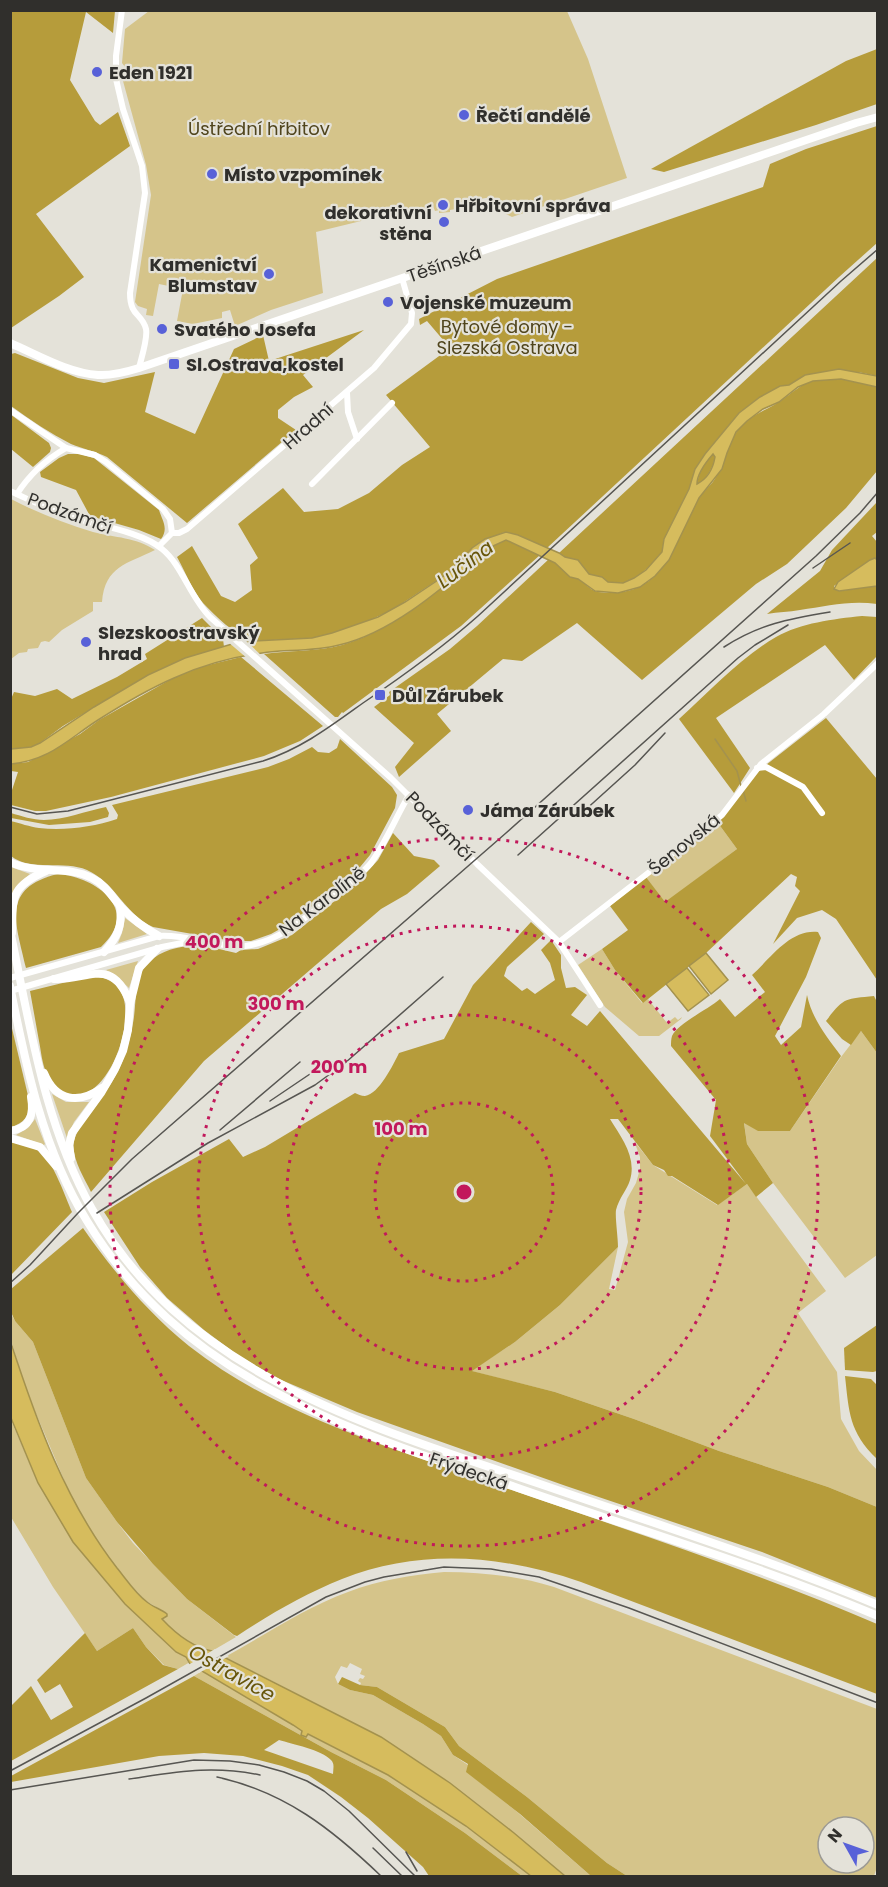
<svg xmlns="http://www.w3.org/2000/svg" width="888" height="1887" font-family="Poppins,sans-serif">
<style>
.green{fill:#d5c48a;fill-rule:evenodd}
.forest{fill:#b69c3b;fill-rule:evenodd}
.water{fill:#d6bc5d;stroke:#a4924e;stroke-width:1.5;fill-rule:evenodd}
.pier{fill:#e4e2d9}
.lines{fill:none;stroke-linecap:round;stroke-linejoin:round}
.stream{stroke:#a4924e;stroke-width:1.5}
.minor{stroke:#fff;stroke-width:6}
.major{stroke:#fff;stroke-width:8}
.tram{stroke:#575652;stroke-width:1.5}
.rail{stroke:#575652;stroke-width:1.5}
.ring{fill:none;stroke:#c2185b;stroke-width:3;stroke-dasharray:3 6}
.poi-dot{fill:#5861d8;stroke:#e4e2d9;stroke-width:2}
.labels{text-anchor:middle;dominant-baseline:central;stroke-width:4.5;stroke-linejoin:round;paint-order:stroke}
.poi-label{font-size:18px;font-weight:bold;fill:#302f2c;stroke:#e4e2d9;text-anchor:start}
.park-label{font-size:18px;fill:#50451d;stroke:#e4e2d9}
.street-label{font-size:18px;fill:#302f2c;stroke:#e4e2d9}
.water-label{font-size:20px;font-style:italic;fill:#675509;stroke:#e4e2d9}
.centre{fill:#c2185b;stroke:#e4e2d9;stroke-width:3}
.ring-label{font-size:18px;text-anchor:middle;font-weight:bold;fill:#c2185b;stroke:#e4e2d9;stroke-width:4.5;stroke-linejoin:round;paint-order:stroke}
</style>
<rect width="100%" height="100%" fill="#e4e2d9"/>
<g class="green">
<path d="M149,11H567L588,59L627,178L512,217L504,213L492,197L455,203L456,209L450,210V212L439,213V210L435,211L433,206L404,214L402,211L316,232L323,293L271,310L235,326L230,310L222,312V318L193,324L177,321L183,289L159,284L153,316L146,315L147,309L138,306L135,302L151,195L146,165L123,81L128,71L122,63L125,29Z"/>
<path d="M11,499C38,513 64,523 93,532C116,538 135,537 155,550C127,564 105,566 102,602H93V611L62,630L49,642L45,641L41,642L38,648L28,649L27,652L19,653L11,659Z"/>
<path d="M718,823L737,849L665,903L646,877Z"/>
<path d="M11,867L30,874L21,882L11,897Z"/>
<path d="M125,918L147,934L118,943L122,933Z"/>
<path d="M602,949L615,970L642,1003L648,999L667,1023L675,1017L678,1020L682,1017L681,1019L659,1036H639L605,1007L578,965Z"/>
<path d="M138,961L129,988L115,975L106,970Z"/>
<path d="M861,1031L877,1053V1255L845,1278L773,1183L747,1144L744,1122L759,1131H790L841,1057Z"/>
<path d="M52,1094L66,1102H89L74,1122L67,1138Z"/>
<path d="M35,1119L45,1144L44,1145L16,1135L28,1128Z"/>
<path d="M634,1141L653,1165L717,1205L747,1184L826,1291L798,1313L837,1372L841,1419L859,1451L877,1470V1507L828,1487L719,1451L634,1419L555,1392L471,1371L515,1342L560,1305L618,1247L609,1289L615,1290L628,1242L624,1212L627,1199L636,1183L640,1169V1157Z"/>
<path d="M10,1312L15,1321L33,1342L86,1478L117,1522L133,1543L187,1599L236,1637L212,1651C191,1647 176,1634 161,1619L165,1612L146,1601L126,1580L96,1541L76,1508L26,1390L11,1340Z"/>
<path d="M10,1418L38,1483L125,1604L176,1652L186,1657L190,1662L178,1669L164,1665L146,1647L133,1628L97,1651L53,1587L11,1517Z"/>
<path d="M444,1572C482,1572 518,1576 554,1587L877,1709V1867L874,1876H627L607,1863L527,1797L459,1746L445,1727L377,1687L360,1685L361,1683L358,1681L360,1678L363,1679L365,1676L360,1674L362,1669L350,1663L347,1668L341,1666L335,1677L338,1684L350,1690L373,1695L423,1724L441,1736L453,1755L468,1765L467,1772L516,1811L591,1876H565L514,1833L450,1783L381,1737L225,1657C265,1635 304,1608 348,1592C379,1580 411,1575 444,1572ZM828,1827H864V1863H828Z"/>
<path d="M202,1671L303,1731L306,1737L307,1734L388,1775L466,1826L531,1876H522L465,1833L386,1780L331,1752L194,1676Z"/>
</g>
<g class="forest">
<path d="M11,10L115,11L113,33L86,12L70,80L95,121L100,125L118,112L130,146L36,214L84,277L59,296L11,328Z"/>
<path d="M877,49V104L816,125L664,172L651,169L846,61Z"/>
<path d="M877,126V243L839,277L547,548L518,535L505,532L486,539L472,548L453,570L392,610L370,620L332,633L312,638L253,641C234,634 216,617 203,603C192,590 185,571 177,557L192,546L221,596L235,602L252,590L250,565L258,558L238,524L283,488L304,512L338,509L369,493L402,465L430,447L386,395L450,348L427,321L420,325L419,319L497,279L763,187L770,164L806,149Z"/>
<path d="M877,258V376L858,372L805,375L789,385L777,388L760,397L739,413L705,454L695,469L689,489L664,539L662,552L653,563L640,575L623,583L608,582L602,577L589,574L578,560L565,557L559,553Z"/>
<path d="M364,330L303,375L313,387L294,397L278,410V418L296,430L187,523L107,457C95,451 83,449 71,444C50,433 30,420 11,406V354L15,353L78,378L104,383L155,372L145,412L195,434L234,349L263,335L269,361Z"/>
<path d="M822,379H841L877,387V471L846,508L787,564L756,584L642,680L577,623L522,661L503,659L437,714L451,731L399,777L395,767L414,743L374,707L390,695L389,692L450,649L477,626L549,559C556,563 561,568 567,573C571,577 575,577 579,579C586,583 589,590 598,592C666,600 672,544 699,498C704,490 712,485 716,477C724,462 728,444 737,431C747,418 761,412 774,405C795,393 796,384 822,379Z"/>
<path d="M10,414L49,443L51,448L50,452L33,467L11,449Z"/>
<path d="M713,453L715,457C713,469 707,478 697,485C697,475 706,461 713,453Z"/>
<path d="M68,454H80L94,458L159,510C162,520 169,528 161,539L139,530L90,516L76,490L41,477L40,472L59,458Z"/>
<path d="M877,502V532L872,536L877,542V560H870L834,586L835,589L839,591L877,586V604C851,600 826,606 800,610C789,612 778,612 767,614L820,571L832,550Z"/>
<path d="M506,540L540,555L461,626L343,713L342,712L338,717H335L264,654C290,650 317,652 342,645C400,628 445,584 491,547Z"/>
<path d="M862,616L877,617V656L854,680L825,645L716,718L750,768L734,793L679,719C710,691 740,658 776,637C801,623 833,619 862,616Z"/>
<path d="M202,618L223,639L224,647L185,658L148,675L63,726L40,743L31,747L11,749V699L14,692L35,696L57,689L72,699L117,677L147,659L145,654Z"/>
<path d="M241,657L323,726L300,741L264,756L111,797L46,811H35L11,805V793L18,772L11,771L10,764L28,762L80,734L99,720L173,678L200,667Z"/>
<path d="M826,718L877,779V980L836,919L822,910L797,918L773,944L800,891L795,886L797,877L791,874L706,953L643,1003L615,970L602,949L628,930L610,906L646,877L665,902L737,849L718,823L757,772Z"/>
<path d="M340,739L392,787L397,795L395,808L370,855L356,872L289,924L271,934L251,941H232L153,927C125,915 116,883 87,870C64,860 31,872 11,856L10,821C20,823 30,827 39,828C64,831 93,827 117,819L118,815L112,805L268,767L289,759L312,747L318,752L329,753L337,748Z"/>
<path d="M106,807L109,813L108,817L90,822L49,825L11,818V813C21,816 33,820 44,820C64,820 86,811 106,807Z"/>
<path d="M393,833L414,856L434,860L440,866L407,894L381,909L204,1061L91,1192C84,1177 71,1158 74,1141C77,1129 86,1119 93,1110C105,1093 119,1074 125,1054C129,1044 131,1033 133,1023C137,1004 133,977 149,962C173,940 206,945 236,953L241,950L258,949L292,935L356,884L378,860Z"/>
<path d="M58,874C96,877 142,910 101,947L26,968C16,923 0,888 58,874Z"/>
<path d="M531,922L544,934L507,967L504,976L522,991L527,988L535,994L555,980L550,963L541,950L551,940L561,955V968L566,988L575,987L587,995L571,1015L587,1026L600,1011L746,1184L710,1136L716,1100L671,1046C671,1043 671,1039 672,1036C678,1023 709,1009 720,999L735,1017L765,992L752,975C771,958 790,929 818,932L821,938L806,977L775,1036L781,1045L801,1027L807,995C812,1019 827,1037 841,1056L790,1131H758L744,1123L747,1144L773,1183L756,1197L747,1184L718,1205L672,1176H668L664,1170L653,1165L618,1119H610C621,1137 637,1157 630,1180C627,1190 619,1198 616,1210C615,1218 618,1237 618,1247L560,1305L515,1342L472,1371L555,1392L634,1419L719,1451L828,1487L877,1507V1598L762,1552L566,1486L357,1412L279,1379L239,1356L204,1330L167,1298L140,1267L104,1212L152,1182L229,1139L243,1157L265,1147L355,1093C358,1094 361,1096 365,1096C379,1094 393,1065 399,1053L444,1039L473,985Z"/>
<path d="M91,976C103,976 115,981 121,992C137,1020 108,1106 68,1094C59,1091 50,1082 46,1072C42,1063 41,1051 39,1041C36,1024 33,1008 30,991Z"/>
<path d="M874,996L877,1002V1053L861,1031L851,1045L842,1039L826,1021C844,997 845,999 874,996Z"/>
<path d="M10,1020L30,1104C28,1117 24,1123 11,1127Z"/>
<path d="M11,1142C21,1145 33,1146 42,1153C53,1162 66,1198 72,1212L11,1275Z"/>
<path d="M83,1228C113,1271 148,1313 189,1346C273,1412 377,1443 477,1478C611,1525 747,1568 877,1624V1694L581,1582C503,1555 420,1548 342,1579C305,1594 270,1614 237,1636L234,1635L187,1599L153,1564L117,1522L86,1478L33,1342L15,1321L11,1312V1289Z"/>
<path d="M877,1325V1371L873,1372L845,1370L844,1348Z"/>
<path d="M845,1376L871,1379L877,1385V1459C849,1432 849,1412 845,1376Z"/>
<path d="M133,1628L146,1647L163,1665L178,1669L11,1761V1706L31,1686L51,1720L73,1707L60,1684L45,1693L37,1680L85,1633L97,1651Z"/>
<path d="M194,1676L331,1752L386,1780L465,1833L522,1876H429L423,1867L368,1818L341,1797L308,1775L282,1766L243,1756L204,1753L159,1756L11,1782V1776ZM279,1740C292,1744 322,1750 331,1760C335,1764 333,1769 333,1774L264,1750Z"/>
<path d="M342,1677L360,1685L377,1687L445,1727L459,1746L527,1797L607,1863L627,1876H591L520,1814L466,1772L468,1764L453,1755L441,1736L423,1724L373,1695L350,1690L338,1684Z"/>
</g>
<g class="water">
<path d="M839,369L877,376V387L841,379L813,381L798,387L779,402L763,409L747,421L736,432L727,453L722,469L699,498L669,560L655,576L640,587L618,593L595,591L578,579L570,577L555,563L506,540L491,547C448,583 395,632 339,645C320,650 300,650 280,651C245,654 207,663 174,678C151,688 120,706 98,720C67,740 50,760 11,764V749L31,747L40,743L94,707L148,675L185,658L232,644L253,641L312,638L332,633L378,617L405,602L453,570L472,548L485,539L506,532L518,535L559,553L565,557L578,560L589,574L602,577L608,582L623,583L634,578L646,570L662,552L664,539L689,489L695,469L705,454L739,413L760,397L780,386L789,385L805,375ZM713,454L715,457C713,469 707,479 697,484C697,474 706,462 713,454Z"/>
<path d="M875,558L877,560V586L839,591L834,589L838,582L870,560Z"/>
<path d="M706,953L728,980L711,994L689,966Z"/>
<path d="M687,968L709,995L688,1011L666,984Z"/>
<path d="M10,1340C36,1420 65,1501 117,1568C126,1579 135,1593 147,1602C153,1607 161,1609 167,1614V1616L162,1619C176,1634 192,1647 212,1651L381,1737L450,1783L514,1833L565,1876H531L466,1826L388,1775L308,1734L306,1737L301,1735L302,1731L293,1725L190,1664L186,1657L176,1652L125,1604L73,1542L38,1483L11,1418Z"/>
</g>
<g class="pier">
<path d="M244,639L263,657L248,659L228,642Z"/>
<path d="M215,1649L229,1656L199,1673L188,1665Z"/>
</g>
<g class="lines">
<g class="stream">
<path d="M715,739L737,771L741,786"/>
<path d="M743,790L746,801"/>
</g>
<g class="minor">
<path d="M122,10L116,56V79L123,109L142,166L145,193L130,293C130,317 142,313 146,329C148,338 141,359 139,368"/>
<path d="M347,393L348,412L357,439"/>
<path d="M10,410L66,448L95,455L106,462L163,509L170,519L172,533"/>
<path d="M312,484L392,403"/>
<path d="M10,491C30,500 50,510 70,517C96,525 143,532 162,549C182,565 190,597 210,617L391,778L477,864L559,942L600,1005"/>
<path d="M17,494C29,475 47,459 66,448"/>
<path d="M159,546L172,533H179L187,529L374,368L411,324L412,313L402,278"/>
<path d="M757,768L766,767L803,787L822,813"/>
<path d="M559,942L710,825L722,815L761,764L824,714L878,663"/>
<path d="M10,978L159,936C188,934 216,948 245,946C280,942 307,916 333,896C346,886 360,876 371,863C386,842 396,817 409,795"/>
<path d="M10,991L162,947L192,941"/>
</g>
<g class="major">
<path d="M10,343C38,355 68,373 98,375C112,376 126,372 139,368L856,123L878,117"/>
<path d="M10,862C37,875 67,865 92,878C106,885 112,897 122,908C133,920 144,928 159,936"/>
<path d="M10,930C30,1025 44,1124 92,1209C186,1376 371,1427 540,1484C653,1523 767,1559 878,1605"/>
<path d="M12,933C13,899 9,887 46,871"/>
<path d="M104,952C117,938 123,926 120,906"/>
<path d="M54,979C87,981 112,955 130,1003"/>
<path d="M10,986C26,1067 43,1150 87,1221C184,1381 352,1431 518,1488C638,1530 761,1566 878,1616"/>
<path d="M44,1073C56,1102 79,1104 102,1088"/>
<path d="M10,1131C31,1128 34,1114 31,1097"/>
<path d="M10,1138L40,1147L56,1166"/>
<path d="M71,1158L69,1145L72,1133L101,1093L115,1069L123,1051L128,1030L130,1004L139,968L157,949"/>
</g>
<path class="tram" d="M10,807L37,814L68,811L263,761C301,749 331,726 363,703C403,676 442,648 478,616L841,281L878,249"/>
<g class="rail">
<path d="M813,568L850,543"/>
<path d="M724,647C760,624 788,619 830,612"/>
<path d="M583,812L635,765L665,733"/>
<path d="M518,855L738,658L755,645L788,625"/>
<path d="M270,1101L310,1074"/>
<path d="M220,1130L300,1062"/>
<path d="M97,1213L208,1143L315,1085L345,1063L443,977"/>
<path d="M10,1283L30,1265L78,1213L132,1159L506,833L816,556L860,513L878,492"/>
<path d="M10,1771L146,1698L326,1597L365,1582L384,1577L444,1567L491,1569L539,1577L629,1608L878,1703"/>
<path d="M217,1777C285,1792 332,1829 381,1876"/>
<path d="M129,1779C177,1772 211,1765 260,1775"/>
<path d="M10,1790L194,1760L230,1761L259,1765L284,1772L307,1781L324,1791L349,1811L415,1876"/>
<path d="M373,1848L402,1876"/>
<path d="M406,1852L417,1871"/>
</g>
</g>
<g class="ring">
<circle cx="464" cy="1192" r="89"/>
<circle cx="464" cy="1192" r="177"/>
<circle cx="464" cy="1192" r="266"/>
<circle cx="464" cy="1192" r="354"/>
</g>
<g class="poi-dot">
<circle cx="97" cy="72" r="6"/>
<circle cx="464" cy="115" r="6"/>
<circle cx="212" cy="174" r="6"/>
<circle cx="443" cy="205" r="6"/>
<circle cx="444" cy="222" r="6"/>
<circle cx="269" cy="274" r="6"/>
<circle cx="388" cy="302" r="6"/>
<circle cx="162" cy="329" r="6"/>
<rect x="168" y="358" width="12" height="12" rx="3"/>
<circle cx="86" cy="642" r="6"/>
<rect x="374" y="689" width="12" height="12" rx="3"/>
<circle cx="468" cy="810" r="6"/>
</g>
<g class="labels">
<g class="poi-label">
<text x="109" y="72">Eden 1921</text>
<text x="476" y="115">Řečtí andělé</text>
<text x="224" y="174">Místo vzpomínek</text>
<text x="455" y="205">Hřbitovní správa</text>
<text x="432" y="212" text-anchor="end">dekorativní<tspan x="432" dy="21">stěna</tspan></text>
<text x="257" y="264" text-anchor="end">Kamenictví<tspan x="257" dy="21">Blumstav</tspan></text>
<text x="400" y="302">Vojenské muzeum</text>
<text x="174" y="329">Svatého Josefa</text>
<text x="186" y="364">Sl.Ostrava,kostel</text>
<text x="98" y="632">Slezskoostravský<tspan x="98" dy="21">hrad</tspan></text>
<text x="392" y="695">Důl Zárubek</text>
<text x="480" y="810">Jáma Zárubek</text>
</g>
<g class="park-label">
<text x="259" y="128">Ústřední hřbitov</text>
<text x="507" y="326">Bytové domy -<tspan x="507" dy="21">Slezská Ostrava</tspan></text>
</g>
<g class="street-label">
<text transform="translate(444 264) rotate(-19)">Těšínská</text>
<text transform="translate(308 426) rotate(-41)">Hradní</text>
<text transform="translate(70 513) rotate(20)">Podzámčí</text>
<text transform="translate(440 826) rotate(46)">Podzámčí</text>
<text transform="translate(684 844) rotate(-39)">Šenovská</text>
<text transform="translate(322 901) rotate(-37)">Na Karolíně</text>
<text transform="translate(469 1471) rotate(19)">Frýdecká</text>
</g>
<g class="water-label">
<text transform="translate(465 564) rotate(-37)">Lučina</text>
<text transform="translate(232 1673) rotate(29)">Ostravice</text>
</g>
</g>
<circle cx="464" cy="1192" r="9" class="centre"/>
<g class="ring-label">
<text x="214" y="948">400 m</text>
<text x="276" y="1010">300 m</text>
<text x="339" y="1073">200 m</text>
<text x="401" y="1135">100 m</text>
</g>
<rect width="888" height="1887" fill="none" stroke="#302f2c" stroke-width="24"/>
<g transform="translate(846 1845) rotate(310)"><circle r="28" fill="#e4e2d9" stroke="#9c9a94" stroke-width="1.5"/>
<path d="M0-4.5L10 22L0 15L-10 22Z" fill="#5861d8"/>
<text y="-9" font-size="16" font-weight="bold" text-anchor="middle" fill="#302f2c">N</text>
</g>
</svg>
